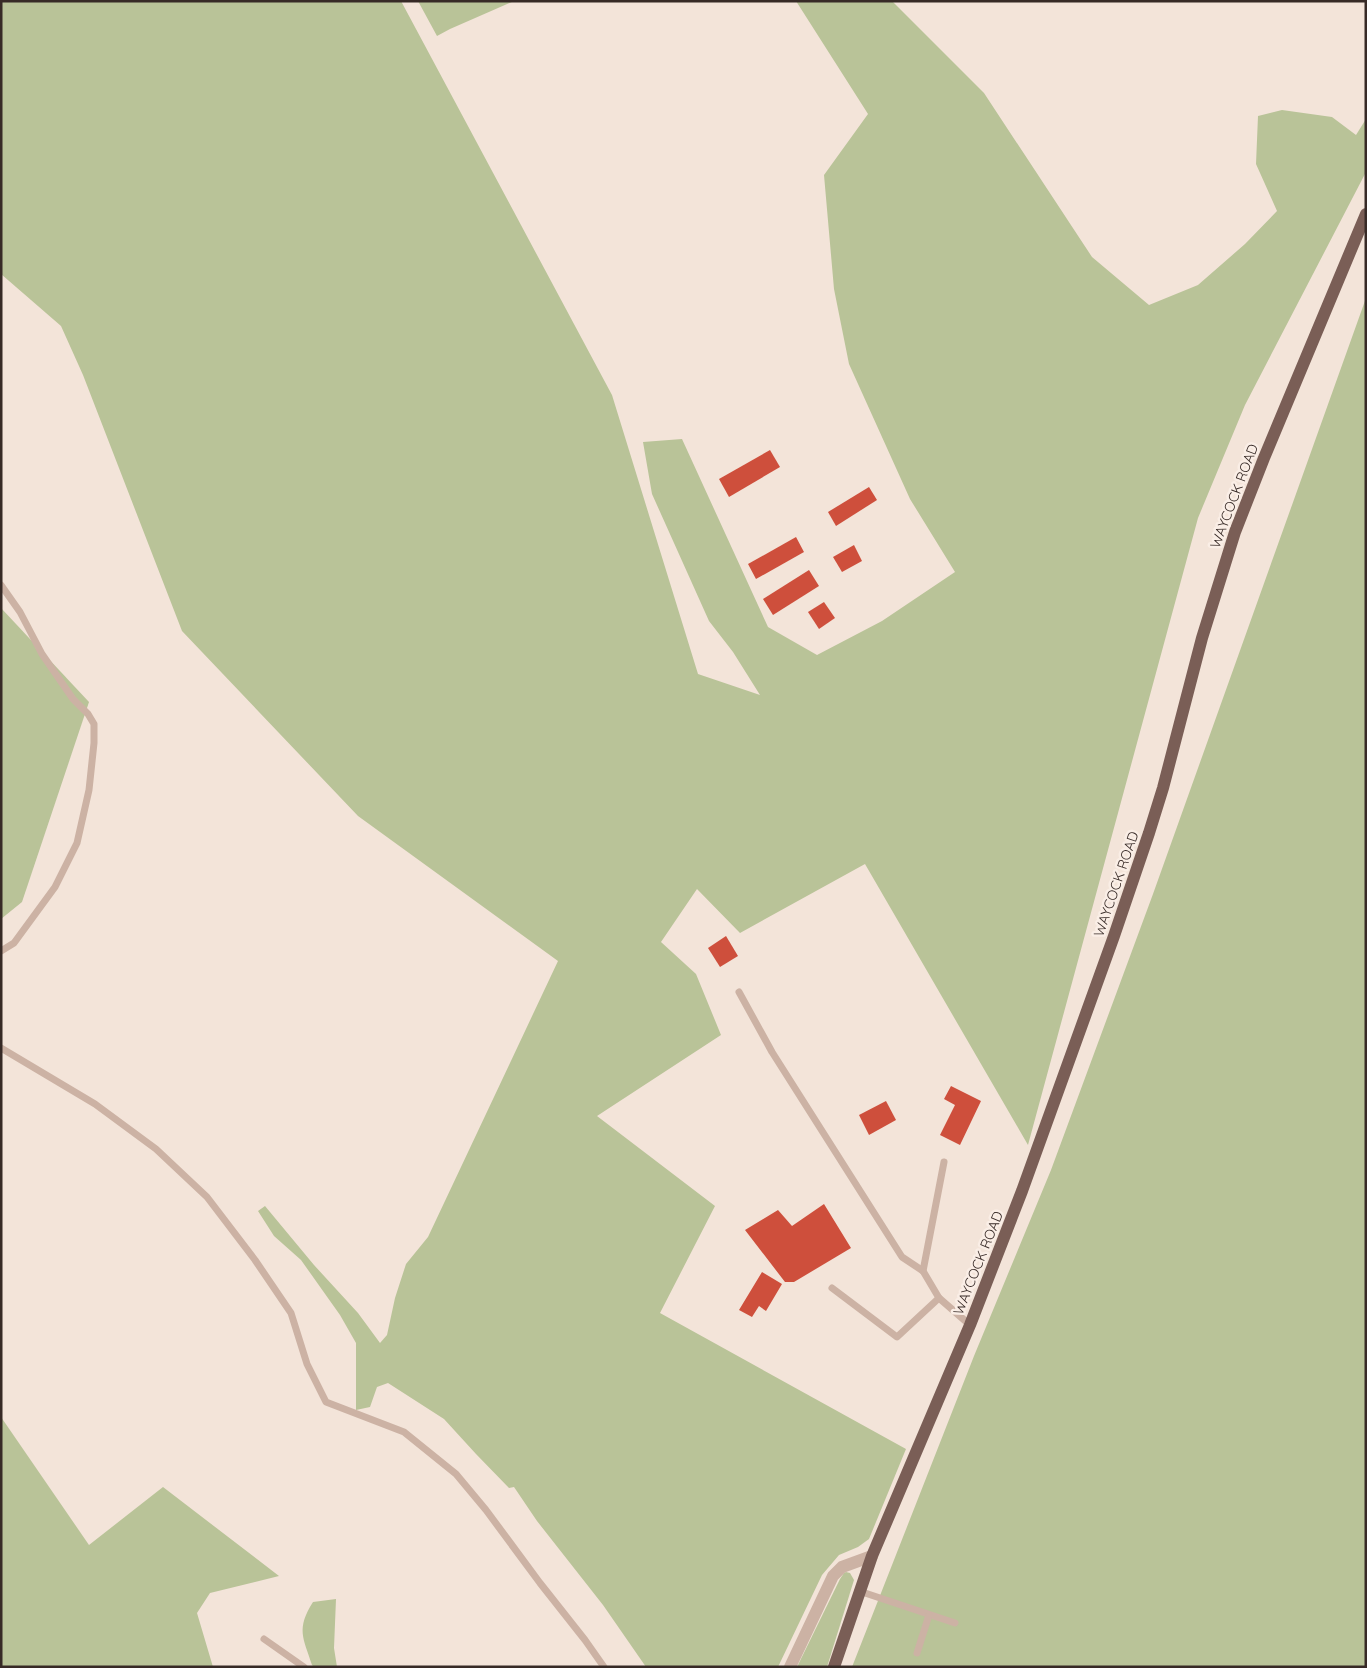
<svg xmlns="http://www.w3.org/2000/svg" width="1367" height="1668" font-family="Quicksand,sans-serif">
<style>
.green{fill:#b9c398}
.building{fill:#ce4f3c}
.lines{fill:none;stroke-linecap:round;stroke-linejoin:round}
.lane{stroke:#ccb2a4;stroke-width:7}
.street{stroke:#ccb2a4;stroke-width:12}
.primary{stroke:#7a5e56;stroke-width:12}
.labels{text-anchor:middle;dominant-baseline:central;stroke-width:5;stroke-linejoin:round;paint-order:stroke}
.street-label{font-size:14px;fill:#372a26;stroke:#faeee6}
</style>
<rect width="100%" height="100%" fill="#f3e4d9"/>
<g class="green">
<path d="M1,1H401L612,395L698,674L760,695L733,652L709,621L652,494L643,442L682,439L768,627L817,655L882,621L955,572L910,499L849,364L834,289L824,175L868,114L796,1H892L984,93L1092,257L1149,305L1198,285L1245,244L1277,211L1256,164L1258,116L1282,110L1332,117L1356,135L1366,119V172L1245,405L1198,518L1028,1145L865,864L740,933L697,889L661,942L696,974L721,1035L597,1116L715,1206L660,1313L906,1449L869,1539L858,1547L839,1555L822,1575L778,1667H646L603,1605L537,1521L514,1487L509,1488L476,1454L444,1419L388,1383L377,1387L370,1407L356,1410V1343L340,1315L301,1260L274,1236L258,1211L265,1206L314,1265L358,1313L380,1343L387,1335L395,1298L406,1264L428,1237L558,961L358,816L182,631L83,375L61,326L1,274Z"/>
<path d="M418,1H514L450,29L437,36Z"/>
<path d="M1366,298V1667H852L974,1356L1051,1170L1153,894Z"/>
<path d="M1,608L89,702L22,902L1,919Z"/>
<path d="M1,1417L89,1545L163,1487L279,1576L210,1593L197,1613L213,1667H1Z"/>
<path d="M846,1572L850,1573L854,1580L827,1667H797L840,1579L844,1573Z"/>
<path d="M336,1599L334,1648L337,1667H314L312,1665C303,1637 296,1629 313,1602Z"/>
</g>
<g class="building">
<path d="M770,450L780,467L729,497L719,479Z"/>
<path d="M869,487L877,500L836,526L828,512Z"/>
<path d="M796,537L804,552L756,579L748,564Z"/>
<path d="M854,545L862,561L842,572L833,557Z"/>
<path d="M809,570L819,586L773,615L763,599Z"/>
<path d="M824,602L835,618L819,629L808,612Z"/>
<path d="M726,936L738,956L720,967L708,948Z"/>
<path d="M951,1086L981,1101L960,1145L940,1135L955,1105L944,1099Z"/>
<path d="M886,1101L896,1120L869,1135L859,1115Z"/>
<path d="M824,1204L851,1248L794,1282H785L745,1230L778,1210L792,1226Z"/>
<path d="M762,1272L782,1284L766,1311L759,1306L752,1317L739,1310Z"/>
</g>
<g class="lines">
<g class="lane">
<path d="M1,585L20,612L42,654L73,699L88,714L94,724V743L89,790L77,843L55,887L14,943L1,951"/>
<path d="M739,992L772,1052L902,1257L923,1271"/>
<path d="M1,1048L95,1104L156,1149L207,1197L255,1260L291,1313L307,1364L326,1402L404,1432L456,1474L486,1510L540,1583L585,1640L604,1667"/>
<path d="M832,1288L897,1337L939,1298L970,1325"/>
<path d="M939,1298L923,1271L944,1162"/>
<path d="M859,1591L955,1623"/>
<path d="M264,1639L304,1667"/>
<path d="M917,1653L929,1615"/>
</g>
<path class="street" d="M790,1667L833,1576L842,1567L872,1556"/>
<path class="primary" d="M834,1667L872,1556L970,1325L1022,1191L1114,936L1149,833L1163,788L1202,638L1235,532L1264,458L1366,214"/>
</g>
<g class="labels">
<g class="street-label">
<text transform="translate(1234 496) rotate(-69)">WAYCOCK ROAD</text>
<text transform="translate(1116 884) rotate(-71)">WAYCOCK ROAD</text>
<text transform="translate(978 1263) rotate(-68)">WAYCOCK ROAD</text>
</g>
</g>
<rect width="1367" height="1668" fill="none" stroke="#372a26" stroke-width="5"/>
</svg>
